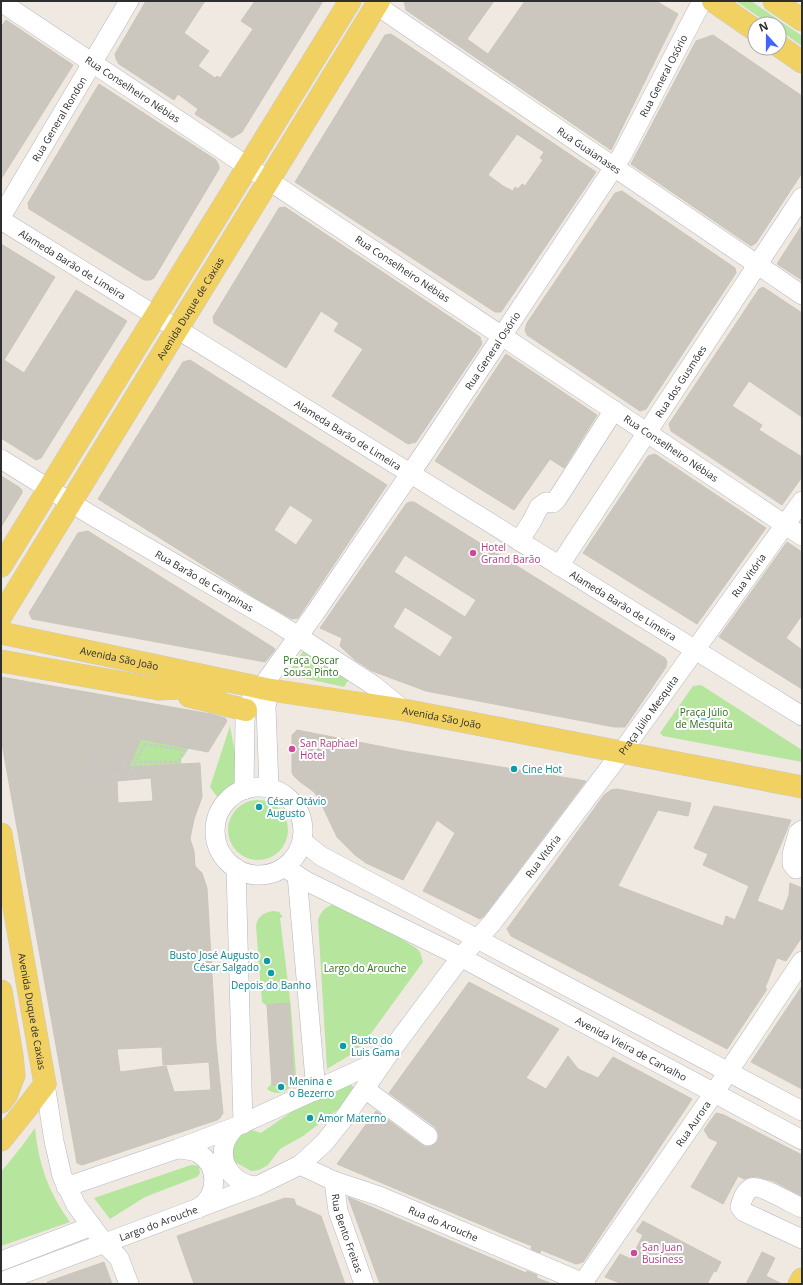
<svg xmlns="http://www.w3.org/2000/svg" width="803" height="1285" font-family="'Open Sans',sans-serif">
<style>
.green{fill:#b6e59e}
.water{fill:#75cff0}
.building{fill:#cbc7bf;stroke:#cbc5ba;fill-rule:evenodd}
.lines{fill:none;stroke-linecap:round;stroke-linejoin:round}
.minor-casing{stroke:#b4b7c1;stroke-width:20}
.major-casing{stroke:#c9c9c9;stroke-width:23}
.path{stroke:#c9c9c9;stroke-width:2.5;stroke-dasharray:3 2;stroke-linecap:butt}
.minor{stroke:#fff;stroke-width:19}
.major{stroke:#f2d163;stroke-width:22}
.hotel-dot{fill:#d1479c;stroke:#fff;stroke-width:1.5}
.culture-dot{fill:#0f9aa8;stroke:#fff;stroke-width:1.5}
.labels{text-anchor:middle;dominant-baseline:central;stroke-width:4;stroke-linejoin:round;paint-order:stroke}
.street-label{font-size:10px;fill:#2e2e2e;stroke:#fff}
.hotel-label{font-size:10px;fill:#b23c85;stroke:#fff;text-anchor:start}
.park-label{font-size:10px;fill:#2c6e1b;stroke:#fff}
.culture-label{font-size:10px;fill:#0d838f;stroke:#fff;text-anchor:start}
</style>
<rect width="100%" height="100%" fill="#efe9e1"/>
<g class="green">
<path d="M736,1H751L802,36V46L779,30V24H769Z"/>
<path d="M304,650L352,674L344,687L290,675L289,672Z"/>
<path d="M701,685L802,750V762L663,736L660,733L693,686Z"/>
<path d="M147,703L189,748L181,760L182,764L142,766L136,779L80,783Z"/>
<path d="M230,726L241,785L230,793L221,802L210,787Z"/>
<circle cx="258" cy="830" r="30"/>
<path d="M343,903L416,948L420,952L423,962L364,1043L350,1055L327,1069L318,920C322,907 331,904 343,903Z"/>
<path d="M274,911L279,912L283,917L280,918L291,1008L296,1074C295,1088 280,1099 267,1089L276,1078L268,1007L262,1002L256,926C257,917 264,912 274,911Z"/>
<path d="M349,1083L356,1089L340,1108L303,1136L280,1149L268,1165L259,1170L251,1171L235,1162L232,1157L233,1135L248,1129L261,1133L300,1106Z"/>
<path d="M35,1128C38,1163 49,1194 70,1222L1,1246V1172L22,1146Z"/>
<path d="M191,1165H195L199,1167L200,1173L197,1177L145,1197L110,1219L94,1198Z"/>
</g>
<circle class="water" cx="704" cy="719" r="9"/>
<g class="building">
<path d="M146,1H205L184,33L209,51L198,66L215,78L217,76L220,78L253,29L241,21L255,1H323L242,132L232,138L195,114L198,109L178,94L174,100L119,64L116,59L115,54Z"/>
<path d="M404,1H494L467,39L488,54L525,1H656L678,14L611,150L406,10Z"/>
<path d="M6,20L73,65L1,179V27Z"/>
<path d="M391,34L596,172L501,312H495L295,182L385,35ZM517,134L544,152L540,158L543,160L525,186L522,184L518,189L515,187L513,191L503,186L488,175Z"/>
<path d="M713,35L802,96V173L756,243L751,246L631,164L696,41Z"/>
<path d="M99,84L216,160L219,166V169L154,278L150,280H144L29,209L28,203Z"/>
<path d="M622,191L735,268L736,273L646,409L640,411L527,335L525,330L527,323L615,193Z"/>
<path d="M285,207L480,337L482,344L416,442L408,444L332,396L363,349L334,331L339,323L321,311L286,368L214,323L213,317L279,208Z"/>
<path d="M802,225V280L777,264Z"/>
<path d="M1,244L55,277L4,360L24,373L76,290L127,321L41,458L36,460L1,438Z"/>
<path d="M763,287L802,313V417L749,381L732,406L762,425L759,430L802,457V477L782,505L671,431L669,424L759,289Z"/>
<path d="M506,354L597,415L564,468L550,459L514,510L435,461Z"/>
<path d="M190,360L387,485L298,618L292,619L257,599L98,499L183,362ZM290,505L313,520L296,545L274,530Z"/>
<path d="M655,454L766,528L697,624L583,553L648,456Z"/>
<path d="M1,476L19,487L22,490V493L1,527Z"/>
<path d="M409,502H414L665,658L667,662L666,667L625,727H614L426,691L372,671L355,660L340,646L342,638L320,628L406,504ZM405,555L476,600L465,617L394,572ZM405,607L453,637L440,657L393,627Z"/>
<path d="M88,531L274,648L275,650L265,662L32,619L29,613L78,533Z"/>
<path d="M787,542L802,552V615L786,638L802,650V689L719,637Z"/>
<path d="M1,677L211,714L225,718L227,721L208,752L141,739L129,767L200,763L202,797L194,819L190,839L194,851L195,866L202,873L207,888L216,1043L223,1113L220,1118L217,1120L82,1165L77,1163L1,738ZM151,778L153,801L118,803L117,781ZM162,1047L163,1065L209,1062L211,1090L174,1092L166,1066L120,1072L117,1049Z"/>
<path d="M297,730L404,751L586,781L484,916L480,919L423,891L455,833L437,820L403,880L366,863L355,855L337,837L319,799L314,792L299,781L293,775L292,772V735Z"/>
<path d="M617,789L691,803L688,816L658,810L618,886L723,926L726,916L735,920L749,886L703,865L708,854L694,848L714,806L791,820L757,901L783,911L789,895L790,883L802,888V937L786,961L777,958L765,988L767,989L727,1049L511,936L507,929L604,795L611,790Z"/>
<path d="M469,982L559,1029L526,1078L546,1089L568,1056L578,1069L598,1078L613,1057L692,1099L583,1262L576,1264L541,1250L540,1253L531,1249L532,1246L517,1240L337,1164L376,1111L422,1145L426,1147L432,1146L437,1142L439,1137L438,1132L435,1127L389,1093Z"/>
<path d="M802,986V1089L751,1062Z"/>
<path d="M289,1003L294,1084L272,1085L267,1005Z"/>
<path d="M716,1113L724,1115L802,1155V1196L773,1181L758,1177H750L744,1179L738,1176L723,1204L691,1187L718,1142L709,1138L704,1130Z"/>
<path d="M348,1197L526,1273L527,1271L537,1275V1278L552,1284H380Z"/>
<path d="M285,1198L294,1199L296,1205L321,1216L345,1284H194L177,1236Z"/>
<path d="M643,1221L721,1262L716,1272L714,1271L707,1284H622L605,1277L620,1254L631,1259L643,1235L636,1231Z"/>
<path d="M762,1252L775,1258L766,1276L782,1284H746Z"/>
<path d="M104,1262L112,1284H48L47,1282Z"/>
</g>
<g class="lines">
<g class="minor-casing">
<g id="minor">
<path id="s1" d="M1,2C269,179 536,357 802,536"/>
<path id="s2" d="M376,5L802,295"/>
<path id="s3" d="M1,217L129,1"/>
<path id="s4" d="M1,220L802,716"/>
<path id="s5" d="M1,459L91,515L279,624L373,685L404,710"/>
<path d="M519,541L532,521L539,507L546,502L553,503L557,499L614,410"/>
<path id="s6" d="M559,566L802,197"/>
<circle cx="259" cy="831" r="44"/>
<path d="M269,788L266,707L268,697L271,690"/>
<path id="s7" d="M244,790L245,720C246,706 251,697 261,688L315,613L425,452L622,155L702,1"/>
<path d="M802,830L798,833L792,854V864L796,869L802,866"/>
<path d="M302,841L321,856L802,1111"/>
<path id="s8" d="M284,867L306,881L453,953L802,1140"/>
<path d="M236,868L243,1124"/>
<path d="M297,875L316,1091"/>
<path d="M45,1084L54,1141L62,1176L76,1205L105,1244L119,1258L129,1284"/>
<path d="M365,1089L428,1136"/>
<path d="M235,1127C231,1132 227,1137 225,1143C218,1165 235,1185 257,1186"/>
<path d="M177,1149C184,1149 190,1150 196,1152C220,1164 219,1196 197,1209"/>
<path id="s9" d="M300,1165L334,1181L379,1196L586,1284"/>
<path id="s10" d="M334,1181L338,1211L364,1284"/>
<path d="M66,1187L177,1149L235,1127L366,1067L384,1056"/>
<path d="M802,1208C792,1204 760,1184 751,1188C744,1192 742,1200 740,1207L744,1212L802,1239"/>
<path d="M1,1261L92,1226"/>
<path id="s11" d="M1,1282L257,1186L300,1165L324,1143L345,1117L390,1052L461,957L492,923L621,753L802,501"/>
<path id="s12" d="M582,1284L714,1093L802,961"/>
</g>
</g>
<g class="major-casing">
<g id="major">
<path d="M713,1L755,30"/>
<path d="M774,1L802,20"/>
<path d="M779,46L802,62"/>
<path d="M1,566L350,1"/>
<path id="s13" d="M1,616L379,1"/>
<path id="s14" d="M1,633L271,690L404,710L802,787"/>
<path d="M1,661L159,689L202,687L216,688"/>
<path d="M189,696L246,710"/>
<path id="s15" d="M1,834L45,1084"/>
<path d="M1,991L12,1055L14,1075L7,1094L1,1102"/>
<path d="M1,1140L26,1109L45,1084"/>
<path d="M799,1284L802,1279"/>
</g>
</g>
<g class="path">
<path d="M145,744L185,750L178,762H141L134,777L127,778Z"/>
<path d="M93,754L126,761L120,776H86Z"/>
</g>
<use href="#minor" class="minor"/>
<use href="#major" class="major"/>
</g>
<g class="hotel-dot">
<circle cx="473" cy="553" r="4"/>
<circle cx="292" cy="749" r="4"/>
<circle cx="634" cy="1253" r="4"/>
</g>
<g class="culture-dot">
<circle cx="514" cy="769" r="4"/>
<circle cx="259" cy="807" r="4"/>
<circle cx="267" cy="961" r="4"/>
<circle cx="271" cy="973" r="4"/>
<circle cx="343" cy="1046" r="4"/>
<circle cx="281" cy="1087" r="4"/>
<circle cx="310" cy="1118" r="4"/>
</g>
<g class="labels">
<g class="street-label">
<text stroke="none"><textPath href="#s7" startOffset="840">Rua General Osório</textPath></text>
<text stroke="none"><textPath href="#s1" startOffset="158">Rua Conselheiro Nébias</textPath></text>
<text stroke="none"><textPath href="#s3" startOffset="114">Rua General Rondon</textPath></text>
<text stroke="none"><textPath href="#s2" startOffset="258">Rua Guaianases</textPath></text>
<text stroke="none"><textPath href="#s4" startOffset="84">Alameda Barão de Limeira</textPath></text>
<text stroke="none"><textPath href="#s1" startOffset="482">Rua Conselheiro Nébias</textPath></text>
<text stroke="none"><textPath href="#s13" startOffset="361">Avenida Duque de Caxias</textPath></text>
<text stroke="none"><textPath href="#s7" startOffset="516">Rua General Osório</textPath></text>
<text stroke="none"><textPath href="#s6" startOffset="221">Rua dos Gusmões</textPath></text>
<text stroke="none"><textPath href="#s4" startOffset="408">Alameda Barão de Limeira</textPath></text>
<text stroke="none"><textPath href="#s1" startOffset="805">Rua Conselheiro Nébias</textPath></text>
<text stroke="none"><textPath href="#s11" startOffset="1063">Rua Vitória</textPath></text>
<text stroke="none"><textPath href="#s5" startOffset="237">Rua Barão de Campinas</textPath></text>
<text stroke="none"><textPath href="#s4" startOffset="732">Alameda Barão de Limeira</textPath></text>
<text stroke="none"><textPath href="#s14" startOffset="121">Avenida São João</textPath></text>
<text stroke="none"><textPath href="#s11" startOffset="891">Praça Júlio Mesquita</textPath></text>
<text stroke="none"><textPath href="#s14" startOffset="449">Avenida São João</textPath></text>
<text stroke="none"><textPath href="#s11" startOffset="715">Rua Vitória</textPath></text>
<text stroke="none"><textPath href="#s15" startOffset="180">Avenida Duque de Caxias</textPath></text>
<text stroke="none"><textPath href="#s8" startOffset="392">Avenida Vieira de Carvalho</textPath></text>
<text stroke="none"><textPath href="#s12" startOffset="195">Rua Aurora</textPath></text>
<text stroke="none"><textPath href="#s9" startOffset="155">Rua do Arouche</textPath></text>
<text stroke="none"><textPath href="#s11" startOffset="168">Largo do Arouche</textPath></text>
<text stroke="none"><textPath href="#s10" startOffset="54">Rua Bento Freitas</textPath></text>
</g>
<g class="hotel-label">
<text x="481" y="547">Hotel<tspan x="481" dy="12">Grand Barão</tspan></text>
<text x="300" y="743">San Raphael<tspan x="300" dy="12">Hotel</tspan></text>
<text x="642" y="1247">San Juan<tspan x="642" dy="12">Business</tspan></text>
</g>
<g class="park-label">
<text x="311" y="660">Praça Oscar<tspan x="311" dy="12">Sousa Pinto</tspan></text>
<text x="704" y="712">Praça Júlio<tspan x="704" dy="12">de Mesquita</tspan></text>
<text x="365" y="968">Largo do Arouche</text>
</g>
<g class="culture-label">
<text x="522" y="769">Cine Hot</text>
<text x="267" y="801">César Otávio<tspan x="267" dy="12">Augusto</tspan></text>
<text x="259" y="955" text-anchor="end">Busto José Augusto<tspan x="259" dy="12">César Salgado</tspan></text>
<text x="271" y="985" text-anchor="middle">Depois do Banho</text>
<text x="351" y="1040">Busto do<tspan x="351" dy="12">Luis Gama</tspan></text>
<text x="289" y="1081">Menina e<tspan x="289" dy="12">o Bezerro</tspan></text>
<text x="318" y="1118">Amor Materno</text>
</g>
</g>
<rect width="803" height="1285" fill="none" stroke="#2e2e2e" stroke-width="4"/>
<g transform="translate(767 36) rotate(339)"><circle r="19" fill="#ffffff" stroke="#ababab"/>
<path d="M0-3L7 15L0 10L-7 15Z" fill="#4264fb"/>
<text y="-6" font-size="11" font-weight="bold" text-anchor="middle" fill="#2e2e2e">N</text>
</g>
</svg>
